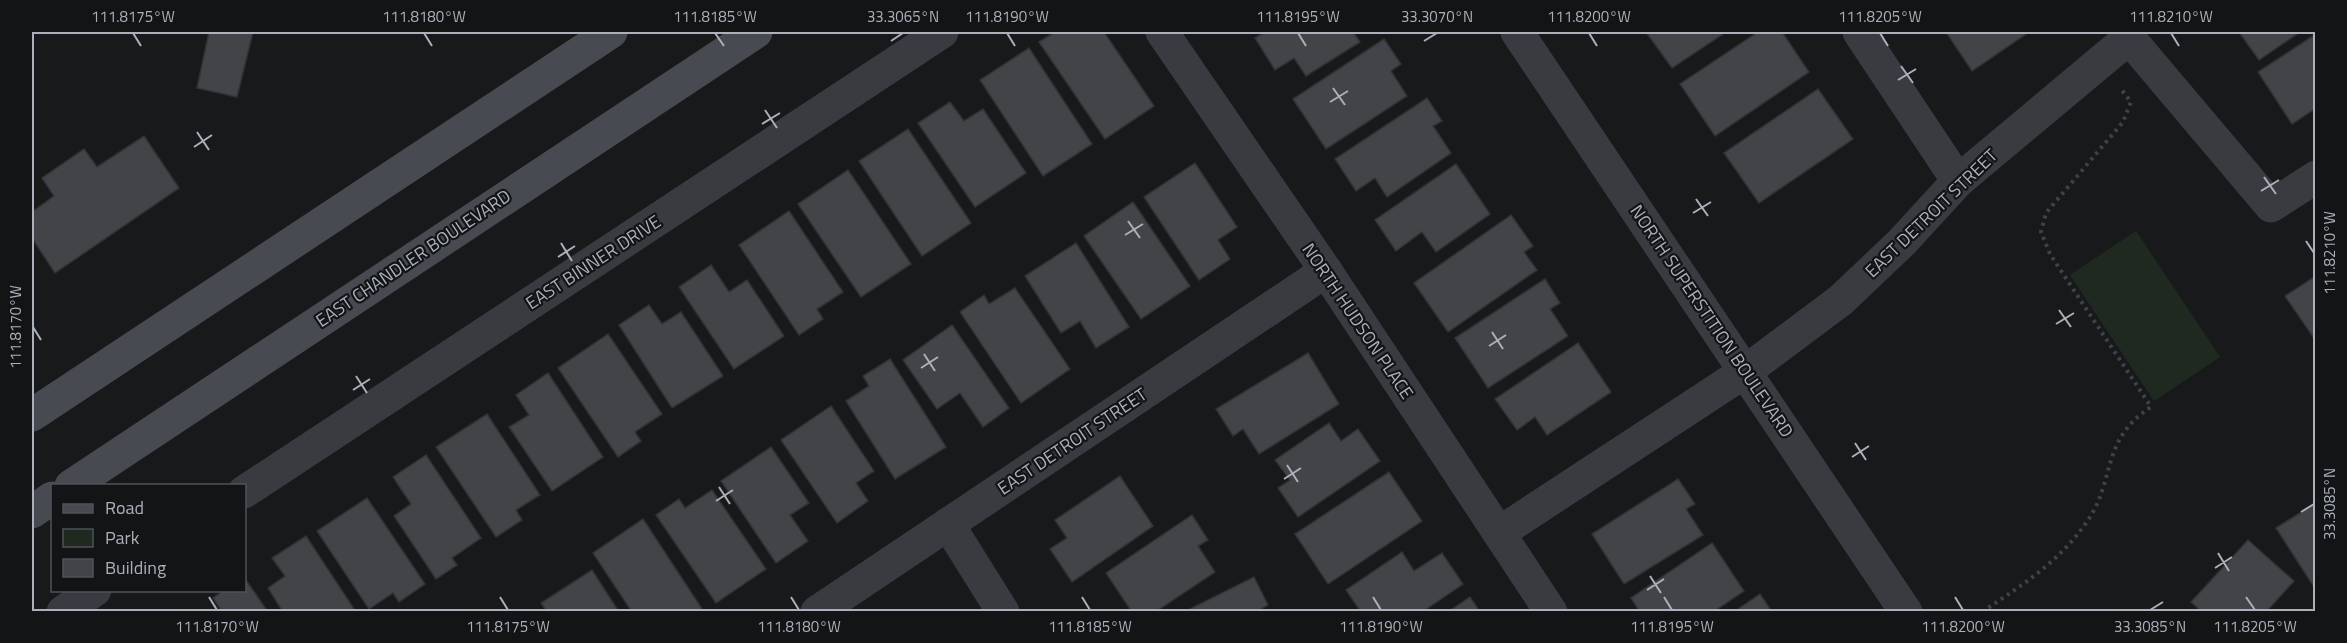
<svg xmlns="http://www.w3.org/2000/svg" width="2347" height="643" font-family="'Titillium Web',sans-serif">
<style>
.green{fill:#202920}
.building{fill:#424448;stroke:#323337;stroke-width:1.5}
.lines{fill:none;stroke-linecap:round;stroke-linejoin:round}
.path{stroke:#3f4247;stroke-width:4;stroke-dasharray:3 4.5;stroke-linecap:butt}
.minor{stroke:#393b40;stroke-width:33}
.tertiary{stroke:#393b40;stroke-width:33}
.secondary{stroke:#474a50;stroke-width:33}
.ticks{fill:none;stroke:#aab1bb;stroke-width:2}
.labels{text-anchor:middle;dominant-baseline:central;stroke-width:4.5;stroke-linejoin:round;paint-order:stroke}
.street-label{font-size:18px;fill:#aab1bb;stroke:#131416}
.neatline{fill:none;stroke:#aab1bb;stroke-width:2}
.ticks-label{font-size:15px;text-anchor:middle;fill:#aab1bb}
</style>
<rect width="100%" height="100%" fill="#18191b"/>
<path class="green" d="M2136,231L2220,357L2154,401L2070,275Z"/>
<g class="building">
<path d="M209,32H253L237,97L197,88Z"/>
<path d="M1055,32H1104L1154,106L1105,139L1039,42Z"/>
<path d="M1265,32H1353L1360,42L1306,76L1294,58L1275,70L1255,38Z"/>
<path d="M1646,32H1726L1672,68Z"/>
<path d="M1758,32H1782L1809,72L1715,136L1680,84Z"/>
<path d="M1946,32H2029L1972,71Z"/>
<path d="M2239,32H2300L2259,60Z"/>
<path d="M2316,34V108L2292,124L2258,72Z"/>
<path d="M1384,39L1401,64L1391,71L1407,96L1326,149L1293,99Z"/>
<path d="M1029,48L1092,144L1043,176L980,80Z"/>
<path d="M1818,89L1853,139L1759,203L1724,153Z"/>
<path d="M1427,98L1442,121L1433,126L1451,153L1387,197L1375,178L1356,191L1335,159Z"/>
<path d="M950,102L964,121L983,109L1026,173L975,207L918,123Z"/>
<path d="M908,129L971,223L922,256L859,161Z"/>
<path d="M144,136L179,188L55,273L32,238V212L54,196L42,178L84,149L97,167Z"/>
<path d="M1195,163L1237,227L1218,240L1230,259L1199,280L1144,197Z"/>
<path d="M1456,164L1490,214L1436,252L1422,232L1396,251L1375,220Z"/>
<path d="M848,170L911,264L861,297L798,204Z"/>
<path d="M1133,202L1190,286L1141,319L1084,236Z"/>
<path d="M789,211L843,292L817,309L823,319L799,335L739,245Z"/>
<path d="M1511,215L1533,246L1524,252L1537,270L1448,332L1414,283Z"/>
<path d="M1076,243L1129,327L1096,348L1080,321L1061,333L1025,276Z"/>
<path d="M711,265L729,292L747,280L784,336L734,369L679,287Z"/>
<path d="M2316,276V341L2285,296Z"/>
<path d="M1545,279L1560,303L1550,309L1568,336L1488,388L1455,338Z"/>
<path d="M1015,288L1070,369L1021,403L960,312L984,295L989,304Z"/>
<path d="M649,305L662,324L681,312L723,376L672,408L619,325Z"/>
<path d="M952,325L1009,408L983,427L960,393L937,409L903,360Z"/>
<path d="M608,334L662,414L635,432L641,441L618,457L558,368Z"/>
<path d="M1578,343L1611,392L1547,435L1535,417L1517,430L1495,399Z"/>
<path d="M1308,353L1339,404L1259,454L1243,429L1233,436L1216,409Z"/>
<path d="M890,359L946,447L895,479L846,401L869,386L863,376Z"/>
<path d="M548,373L603,457L552,491L509,427L529,415L516,395Z"/>
<path d="M831,406L874,471L856,483L868,501L837,523L781,440Z"/>
<path d="M487,414L540,495L516,510L522,520L496,537L436,447Z"/>
<path d="M1329,423L1341,441L1358,429L1380,461L1298,517L1278,488L1290,480L1275,460Z"/>
<path d="M771,447L809,503L790,515L808,541L776,563L721,481Z"/>
<path d="M426,455L481,538L452,558L457,565L436,579L394,516L411,504L393,477Z"/>
<path d="M1389,472L1422,521L1328,584L1295,534Z"/>
<path d="M1120,476L1153,526L1072,582L1050,549L1067,538L1055,520Z"/>
<path d="M1678,479L1695,504L1686,509L1703,535L1624,584L1592,534Z"/>
<path d="M712,490L766,569L716,603L656,515L679,499L685,508Z"/>
<path d="M367,498L425,584L399,602L393,593L369,609L317,531Z"/>
<path d="M2316,503V590L2276,528Z"/>
<path d="M1192,515L1208,540L1198,546L1215,572L1155,612H1132L1106,573Z"/>
<path d="M643,519L704,612H632L593,553Z"/>
<path d="M306,536L356,612H283L268,588L285,576L272,558Z"/>
<path d="M2248,540L2294,581L2266,612H2202L2191,602Z"/>
<path d="M1712,543L1744,591L1713,612H1640L1631,598Z"/>
<path d="M1402,552L1414,571L1442,553L1463,584L1422,612H1361L1346,590Z"/>
<path d="M592,570L619,612H547L541,603Z"/>
<path d="M244,577L268,612H222L213,598L224,590H244Z"/>
<path d="M1254,577L1268,605L1256,612H1184Z"/>
<path d="M1760,594L1772,612H1734Z"/>
<path d="M1470,597L1480,612H1448Z"/>
</g>
<g class="lines">
<path class="path" d="M1982,612C2022,585 2058,563 2086,523C2117,480 2099,441 2151,407L2050,254L2041,232L2046,213L2123,122L2131,102L2121,89"/>
<g class="minor">
<path d="M1162,32L1326,271L1551,612"/>
<path d="M1859,32L1958,181"/>
<path d="M244,492L942,32"/>
<path d="M948,524L1003,612"/>
<path d="M1499,533L1746,371L1841,300L1902,242L1958,181L2129,38L2271,206L2316,177"/>
<path d="M63,612L95,590"/>
<path d="M817,612L1326,271"/>
</g>
<path class="tertiary" d="M1517,32L1906,612"/>
<g class="secondary">
<path d="M32,415L611,32"/>
<path d="M71,486L756,32"/>
<path d="M32,512L52,498"/>
</g>
</g>
<path class="ticks" d="M133,33L141,46M424,33L432,46M715,33L724,46M1007,33L1015,46M1298,33L1306,46M1589,33L1597,46M1880,33L1888,46M2171,33L2179,46M891,41L903,33M1424,41L1437,33M1901,66L1913,83M1898,80L1916,69M1333,88L1345,105M1330,102L1348,91M765,110L777,128M762,124L780,113M197,132L209,150M194,147L212,135M2264,177L2276,194M2261,191L2279,180M1696,199L1708,216M1693,213L1711,202M1128,221L1140,238M1125,235L1143,224M2306,241L2314,253M561,243L572,261M558,257L575,246M2059,310L2071,327M2056,324L2074,313M33,327L41,340M1492,332L1503,349M1489,346L1506,335M924,354L935,371M921,368L938,357M356,376L367,393M353,390L370,379M1855,443L1866,460M1852,457L1869,446M1287,465L1298,482M1284,479L1301,468M719,487L730,504M716,501L733,490M2301,512L2314,504M2218,553L2229,571M2215,568L2232,557M1650,576L1661,593M1647,590L1664,579M209,597L217,610M500,597L508,610M791,597L799,610M1082,597L1090,610M1373,597L1381,610M1664,597L1672,610M1955,597L1963,610M2246,597L2255,610M2150,610L2163,602"/>
<g class="labels">
<g class="street-label">
<text transform="translate(1931 213) rotate(-44)">EAST DETROIT STREET</text>
<text transform="translate(413 258) rotate(-34)">EAST CHANDLER BOULEVARD</text>
<text transform="translate(593 262) rotate(-33)">EAST BINNER DRIVE</text>
<text transform="translate(1358 321) rotate(56)">NORTH HUDSON PLACE</text>
<text transform="translate(1712 321) rotate(56)">NORTH SUPERSTITION BOULEVARD</text>
<text transform="translate(1072 441) rotate(-34)">EAST DETROIT STREET</text>
</g>
</g>
<rect width="2347" height="643" fill="none" stroke="#131416" stroke-width="66"/>
<rect x="51" y="484" width="195" height="108" fill="#131416" stroke="#4f5358" stroke-width="1.5"/>
<rect x="63" y="504" width="30" height="9" fill="#474a50" stroke="#4f5358" stroke-width="1.5"/>
<text x="105" y="514" font-size="18" fill="#aab1bb">Road</text>
<rect x="63" y="529" width="30" height="18" fill="#202920" stroke="#4f5358" stroke-width="1.5"/>
<text x="105" y="544" font-size="18" fill="#aab1bb">Park</text>
<rect x="63" y="559" width="30" height="18" fill="#424448" stroke="#4f5358" stroke-width="1.5"/>
<text x="105" y="574" font-size="18" fill="#aab1bb">Building</text>
<rect x="33" y="33" width="2281" height="577" class="neatline"/>
<g class="ticks-label">
<text x="133" y="22">111.8175°W</text>
<text x="424" y="22">111.8180°W</text>
<text x="715" y="22">111.8185°W</text>
<text x="903" y="22">33.3065°N</text>
<text x="1007" y="22">111.8190°W</text>
<text x="1298" y="22">111.8195°W</text>
<text x="1437" y="22">33.3070°N</text>
<text x="1589" y="22">111.8200°W</text>
<text x="1880" y="22">111.8205°W</text>
<text x="2171" y="22">111.8210°W</text>
<text transform="translate(2330 253) rotate(-90)" y="5">111.8210°W</text>
<text transform="translate(16 327) rotate(-90)" y="5">111.8170°W</text>
<text transform="translate(2330 504) rotate(-90)" y="5">33.3085°N</text>
<text x="217" y="632">111.8170°W</text>
<text x="508" y="632">111.8175°W</text>
<text x="799" y="632">111.8180°W</text>
<text x="1090" y="632">111.8185°W</text>
<text x="1381" y="632">111.8190°W</text>
<text x="1672" y="632">111.8195°W</text>
<text x="1963" y="632">111.8200°W</text>
<text x="2150" y="632">33.3085°N</text>
<text x="2255" y="632">111.8205°W</text>
</g>
</svg>
